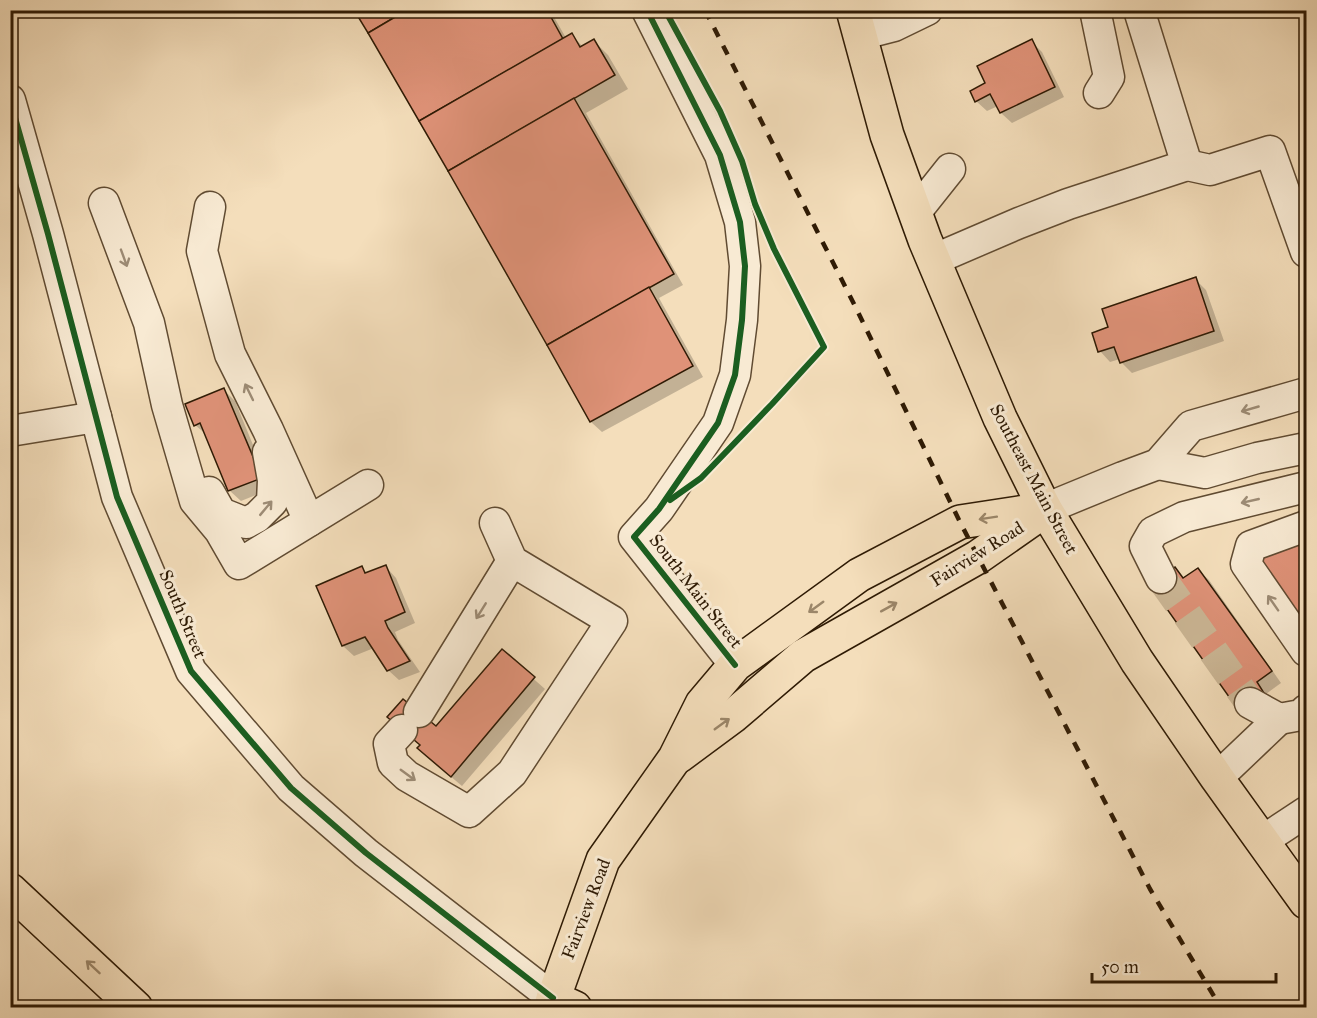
<svg xmlns="http://www.w3.org/2000/svg" width="1317" height="1018" font-family="'IM FELL Great Primer',serif">
<style>
.shadow{fill:#0003}
.building{fill:#df9278;stroke:#2e1a04;stroke-width:1.5}
.lines{fill:none;stroke-linecap:round;stroke-linejoin:round}
.minor-tunnel{stroke:#ccb796;stroke-width:30;stroke-dasharray:30 15;stroke-linecap:butt}
.minor-casing{stroke:#604b32;stroke-width:33}
.major-casing{stroke:#2e1a04;stroke-width:36}
.highway-casing{stroke:#2e1a04;stroke-width:36}
.minor{stroke:#f8ead3;stroke-width:30}
.major{stroke:#f4debb;stroke-width:33}
.highway{stroke:#f4debb;stroke-width:33}
.rail{stroke:#2e1a04;stroke-width:4.5;stroke-dasharray:10 10;stroke-linecap:butt}
.cycleway-casing{stroke:#f8ead3;stroke-width:10}
.cycleway{stroke:#1b5e20;stroke-width:6}
.oneway{stroke:#9d8c76}
.oneway2{stroke:#9b8669}
.labels{text-anchor:middle;dominant-baseline:central;stroke-width:6;stroke-linejoin:round;paint-order:stroke}
.street-label{font-size:18px;fill:#2e1a04;stroke:#f8ead3}
</style>
<rect width="100%" height="100%" fill="#f4debb"/>
<filter id="stains"><feTurbulence type="fractalNoise" baseFrequency=".00333" numOctaves="4"/><feColorMatrix values="0 0 0 0 .2 0 0 0 0 .09 0 0 0 0 .02 0 0 0 .5 -.17"/></filter>
<radialGradient id="worn" r=".72"><stop offset=".6" stop-color="#630" stop-opacity="0"/><stop offset="1" stop-color="#630" stop-opacity=".3"/></radialGradient>
<g class="shadow">
<path d="M355,10H550L566,38L572,35L583,47L594,41L608,55L628,89L586,113L683,285L659,298L703,377L602,432L591,422L450,171Z"/>
<path d="M1031,41L1042,52L1064,97L1012,123L1001,113L998,106L987,111L976,101L987,84Z"/>
<path d="M1195,279L1206,290L1224,341L1132,373L1121,362L1120,359L1110,362L1100,351L1110,328Z"/>
<path d="M224,390L235,401L271,489L241,501L230,491L207,435L195,425Z"/>
<path d="M1301,538L1306,545V626L1261,561Z"/>
<path d="M386,567L396,578L415,623L395,632L398,640L420,672L399,680L388,670L374,648L354,656L343,646L318,586L362,568L368,574Z"/>
<path d="M1175,569L1184,579L1198,570L1209,580L1281,683L1266,694L1274,705L1251,721Z"/>
<path d="M502,651L545,689L462,786L430,759L436,729Z"/>
</g>
<g class="building">
<path d="M354,10H407L368,33Z"/>
<path d="M407,10H547L563,39L419,121L368,33Z"/>
<path d="M572,33L580,47L594,39L615,75L448,171L419,121Z"/>
<path d="M1032,39L1055,87L1000,113L990,94L975,102L970,91L985,83L977,66Z"/>
<path d="M574,98L674,274L547,345L448,171Z"/>
<path d="M1196,277L1214,331L1120,363L1114,347L1098,352L1092,333L1108,327L1102,309Z"/>
<path d="M649,287L693,366L590,422L547,345Z"/>
<path d="M224,388L262,478L228,491L200,423L194,426L185,404Z"/>
<path d="M1298,533L1306,545V629L1259,560Z"/>
<path d="M386,565L405,612L385,621L388,628L410,661L387,671L365,637L342,646L316,586L362,566L365,573Z"/>
<path d="M1175,567L1183,578L1198,568L1272,671L1257,682L1264,693L1239,711L1150,585Z"/>
<path d="M502,649L535,677L451,777L417,748L420,745L387,717L403,699L436,726Z"/>
</g>
<g class="lines">
<path class="minor-tunnel" d="M1161,578L1250,703"/>
<g class="minor-casing">
<g id="minor">
<path d="M647,10L720,155L740,222L745,266L742,320L735,375L718,423L659,509L634,537L735,665"/>
<path d="M1095,10L1109,77L1099,93"/>
<path d="M859,35L894,26L927,10"/>
<path d="M10,100L48,234L117,497L191,671L291,788L366,853L553,998"/>
<path d="M1187,165L1210,170L1270,151L1306,252"/>
<path d="M104,203L149,323L167,405L195,501L220,531L239,564L368,485"/>
<path d="M210,207L202,251L230,354L268,430L309,521"/>
<path d="M915,213L950,169"/>
<path d="M933,260L1019,223L1068,204L1187,165L1139,10"/>
<path d="M10,431L96,417"/>
<path d="M1158,464L1205,473L1257,458L1306,448"/>
<path d="M209,492L221,513L246,523L257,517L272,502L273,480L268,452"/>
<path d="M1045,509L1123,477L1158,464L1191,426L1306,393"/>
<path d="M1306,526L1251,546L1246,564L1306,651"/>
<path d="M1161,578L1145,546L1153,532L1184,517L1306,487"/>
<path d="M1250,703L1279,719L1301,715L1306,710"/>
<path d="M419,712L512,561"/>
<path d="M402,730L389,744L393,763L407,776L469,812L512,773L612,621L512,561L495,523"/>
<path d="M1217,778L1279,719"/>
<path d="M1262,841L1306,812"/>
</g>
</g>
<g class="major-casing">
<g id="major">
<path d="M853,10L887,135L925,240L1000,418L1045,509L1137,661L1217,778L1306,902"/>
<path d="M679,756L733,716L803,656L978,557L1041,513"/>
<path d="M550,1008L603,860L675,758L702,704L735,665L859,575L960,522L1045,509"/>
</g>
</g>
<g class="highway-casing">
<g id="highway">
<path d="M10,890L136,1008"/>
<path d="M553,998L575,1008"/>
</g>
</g>
<use href="#minor" class="minor"/>
<use href="#major" class="major"/>
<use href="#highway" class="highway"/>
<path class="rail" d="M705,10L854,304L960,522L1150,889L1221,1008"/>
<g class="cycleway-casing">
<g id="cycleway">
<path d="M647,10L720,155L740,222L745,266L742,320L735,375L718,423L659,509L634,537L735,665"/>
<path d="M665,10L720,111L742,161L755,204L774,249L824,347L772,404L701,478L670,500"/>
<path d="M10,100L48,234L117,497L191,671L291,788L366,853L553,998"/>
</g>
</g>
<use href="#cycleway" class="cycleway"/>
</g>
<defs><path id="oneway-shaft" d="M-6 0H5M1.5-3L5.5 0L1.5 3" fill="none" stroke-width="1.6" stroke-linecap="round" stroke-linejoin="round" transform="scale(1.5)"/></defs>
<g class="oneway">
<use href="#oneway-shaft" transform="translate(124 258) rotate(70)"/>
<use href="#oneway-shaft" transform="translate(249 392) rotate(-116)"/>
<use href="#oneway-shaft" transform="translate(1250 409) rotate(164)"/>
<use href="#oneway-shaft" transform="translate(1250 501) rotate(167)"/>
<use href="#oneway-shaft" transform="translate(266 508) rotate(-50)"/>
<use href="#oneway-shaft" transform="translate(1273 603) rotate(-125)"/>
<use href="#oneway-shaft" transform="translate(481 611) rotate(122)"/>
<use href="#oneway-shaft" transform="translate(408 775) rotate(36)"/>
</g>
<g class="oneway2">
<use href="#oneway-shaft" transform="translate(988 518) rotate(171)"/>
<use href="#oneway-shaft" transform="translate(816 607) rotate(144)"/>
<use href="#oneway-shaft" transform="translate(889 607) rotate(-29)"/>
<use href="#oneway-shaft" transform="translate(722 724) rotate(-36)"/>
<use href="#oneway-shaft" transform="translate(93 967) rotate(-137)"/>
</g>
<g class="labels">
<g class="street-label">
<text transform="translate(1034 479) rotate(62)">Southeast Main Street</text>
<text transform="translate(977 554) rotate(-32)">Fairview Road</text>
<text transform="translate(696 591) rotate(52)">South Main Street</text>
<text transform="translate(183 614) rotate(67)">South Street</text>
<text transform="translate(586 909) rotate(-69)">Fairview Road</text>
</g>
</g>
<rect width="1317" height="1018" fill="none" stroke="#f4debb" stroke-width="36"/>
<rect x="12" y="12" width="1293" height="994" fill="none" stroke="#2e1a04" stroke-width="3"/>
<rect x="18" y="18" width="1281" height="982" fill="none" stroke="#2e1a04" stroke-width="1.5"/>
<path d="M1092 973v9h184v-9" fill="none" stroke="#2e1a04" stroke-width="3"/>
<text x="1101" y="973" font-size="18" fill="#2e1a04" stroke="#f8ead3" stroke-width="4.5" paint-order="stroke">50 m</text>
<rect width="100%" height="100%" filter="url(#stains)"/>
<rect width="100%" height="100%" fill="url(#worn)"/>
</svg>
